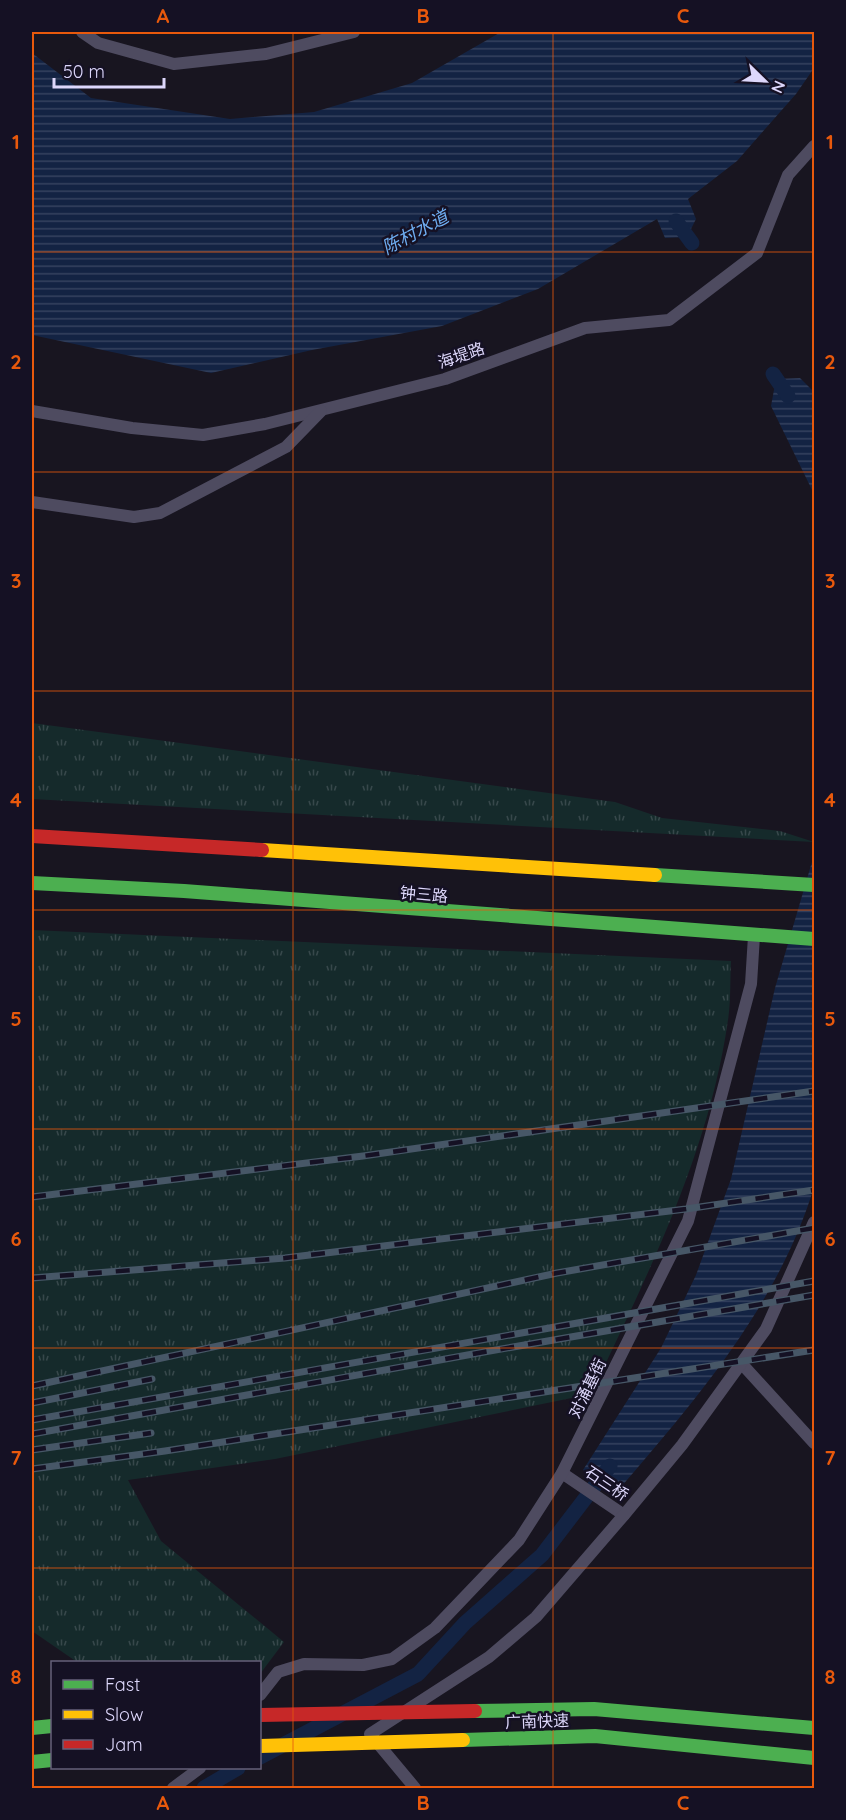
<svg xmlns="http://www.w3.org/2000/svg" width="846" height="1820" font-family="Quicksand,'Noto Sans SC',sans-serif">
<style>
.grass{fill:url(#grass-tufts)}
.water{fill:url(#water-rules)}
.lines{fill:none;stroke-linecap:round;stroke-linejoin:round}
.canal{stroke:#132343;stroke-width:15}
.street{stroke:#4e4b60;stroke-width:12}
.fast{stroke:#4caf50;stroke-width:14}
.slow{stroke:#ffc107;stroke-width:14}
.jam{stroke:#c62828;stroke-width:14}
.rail-casing{stroke:#475767;stroke-width:7}
.rail{stroke:#151124;stroke-width:4.5;stroke-dasharray:14;stroke-linecap:butt}
.fast-bridge{stroke:#4caf50;stroke-width:14}
.slow-bridge{stroke:#ffc107;stroke-width:14}
.jam-bridge{stroke:#c62828;stroke-width:14}
.grid{fill:none;stroke:#e8590c;stroke-width:1.5;stroke-opacity:0.55}
.labels{text-anchor:middle;dominant-baseline:central;stroke-width:5;stroke-linejoin:round;paint-order:stroke}
.street-label{font-size:16px;fill:#ddd7fb;stroke:#151124}
.water-label{font-size:18px;font-style:italic;fill:#6faef2;stroke:#151124}
.neatline{fill:none;stroke:#e8590c;stroke-width:2}
.grid-label{font-size:20px;text-anchor:middle;font-weight:bold;fill:#e8590c}
</style>
<defs>
<pattern id="grass-tufts" width="24" height="20" patternUnits="userSpaceOnUse" patternTransform="scale(1.5)"><rect width="24" height="20" fill="#152a2b"/><path d="M3 7l-1-3M5 7V3M7 7l1-3M15 17l-1-3M17 17v-4M19 17l1-3" fill="none" stroke="#37484b"/></pattern>
<pattern id="water-rules" width="6" height="5" patternUnits="userSpaceOnUse" patternTransform="scale(1.5)"><rect width="6" height="5" fill="#132343"/><path d="M0 2.5h6" fill="none" stroke="#35425f"/></pattern>
</defs>
<rect width="100%" height="100%" fill="#181520"/>
<g class="grass">
<path d="M32,723L615,802L662,818L780,831L814,842L32,799Z"/>
<path d="M32,930L731,961C730,980 731,1001 728,1020C709,1153 648,1274 591,1394L275,1459L128,1480L161,1541L284,1642L260,1674V1662H77L32,1631Z"/>
</g>
<g class="water">
<path d="M501,32H814V68L796,94L737,161L688,199L696,219L687,237L665,238L657,219L538,289L442,326L312,350L211,373L32,335V53L91,98L230,119L314,112L412,83Z"/>
<path d="M800,378L814,392V494L771,406L776,379Z"/>
<path d="M814,855V1187C778,1306 694,1402 615,1494L583,1470L661,1348L696,1275L731,1179L775,988Z"/>
</g>
<g class="lines">
<g class="canal">
<path d="M676,221L692,243"/>
<path d="M773,374L788,396"/>
<path d="M260,1757L418,1674L465,1623L542,1555L610,1466"/>
<path d="M204,1788L238,1768"/>
</g>
<g class="street">
<path d="M82,32L98,43L174,64L266,54L354,32"/>
<path d="M32,411L132,428L203,435L265,424L445,379L585,328L669,320L757,253L788,175L814,146"/>
<path d="M32,502L134,517L160,513L286,447L321,411"/>
<path d="M742,1364L814,1443"/>
<path d="M562,1473L624,1515"/>
<path d="M260,1695L278,1672L304,1664L363,1665L392,1659L435,1628L519,1540L562,1473L688,1221L751,984L754,936"/>
<path d="M173,1788L200,1768"/>
<path d="M415,1788L370,1734L489,1657L536,1617L624,1515L682,1445L766,1329L814,1222"/>
</g>
<g class="fast">
<path d="M655,875L814,885"/>
<path d="M32,883L184,891L814,939"/>
<path d="M32,1728L52,1726"/>
<path d="M32,1762L52,1760"/>
</g>
<path class="slow" d="M262,850L655,875"/>
<path class="jam" d="M32,836L262,850"/>
<g class="rail-casing">
<g id="rail">
<path d="M32,1197L363,1156L814,1091"/>
<path d="M32,1278L285,1258L686,1209L814,1190"/>
<path d="M32,1386L557,1273L814,1228"/>
<path d="M32,1403L152,1379"/>
<path d="M32,1420L814,1281"/>
<path d="M32,1434L484,1352L814,1295"/>
<path d="M32,1450L151,1433"/>
<path d="M32,1469L165,1451L814,1350"/>
</g>
</g>
<use href="#rail" class="rail"/>
<g class="fast-bridge">
<path d="M475,1711L594,1709L814,1728"/>
<path d="M463,1740L595,1736L814,1758"/>
</g>
<path class="slow-bridge" d="M260,1746L463,1740"/>
<path class="jam-bridge" d="M260,1715L475,1711"/>
</g>
<path class="grid" d="M293,32V1788M553,32V1788M32,252H814M32,472H814M32,691H814M32,910H814M32,1129H814M32,1348H814M32,1568H814"/>
<g class="labels">
<g class="street-label">
<text transform="translate(461 355) rotate(-19)">海堤路</text>
<text transform="translate(424 894) rotate(5)">钟三路</text>
<text transform="translate(587 1388) rotate(-64)">对涌基街</text>
<text transform="translate(607 1483) rotate(34)">石三桥</text>
<text transform="translate(537 1721) rotate(-2)">广南快速</text>
</g>
<g class="water-label">
<text transform="translate(415 232) rotate(-28)">陈村水道</text>
</g>
</g>
<rect width="846" height="1820" fill="none" stroke="#151124" stroke-width="66"/>
<rect x="51" y="1661" width="210" height="108" fill="#151124" stroke="#65607a" stroke-width="1.5"/>
<rect x="63" y="1680" width="30" height="9" fill="#4caf50" stroke="#65607a" stroke-width="1.5"/>
<text x="105" y="1691" font-size="18" fill="#ddd7fb">Fast</text>
<rect x="63" y="1710" width="30" height="9" fill="#ffc107" stroke="#65607a" stroke-width="1.5"/>
<text x="105" y="1721" font-size="18" fill="#ddd7fb">Slow</text>
<rect x="63" y="1740" width="30" height="9" fill="#c62828" stroke="#65607a" stroke-width="1.5"/>
<text x="105" y="1751" font-size="18" fill="#ddd7fb">Jam</text>
<g transform="translate(765 81) rotate(114)" stroke="#151124" stroke-width="4.5" paint-order="stroke">
<path d="M0-4.5L10 22L0 15L-10 22Z" fill="#ddd7fb"/>
<text y="-9" font-size="16" font-weight="bold" text-anchor="middle" fill="#ddd7fb">N</text>
</g>
<path d="M54 78v9h110v-9" fill="none" stroke="#ddd7fb" stroke-width="3"/>
<text x="63" y="78" font-size="18" fill="#ddd7fb" stroke="#151124" stroke-width="4.5" paint-order="stroke">50 m</text>
<rect x="33" y="33" width="780" height="1754" class="neatline"/>
<g class="grid-label">
<text x="163" y="23">A</text>
<text x="423" y="23">B</text>
<text x="683" y="23">C</text>
<text x="16" y="149">1</text>
<text x="830" y="149">1</text>
<text x="16" y="369">2</text>
<text x="830" y="369">2</text>
<text x="16" y="588">3</text>
<text x="830" y="588">3</text>
<text x="16" y="807">4</text>
<text x="830" y="807">4</text>
<text x="16" y="1026">5</text>
<text x="830" y="1026">5</text>
<text x="16" y="1246">6</text>
<text x="830" y="1246">6</text>
<text x="16" y="1465">7</text>
<text x="830" y="1465">7</text>
<text x="16" y="1684">8</text>
<text x="830" y="1684">8</text>
<text x="163" y="1810">A</text>
<text x="423" y="1810">B</text>
<text x="683" y="1810">C</text>
</g>
</svg>
